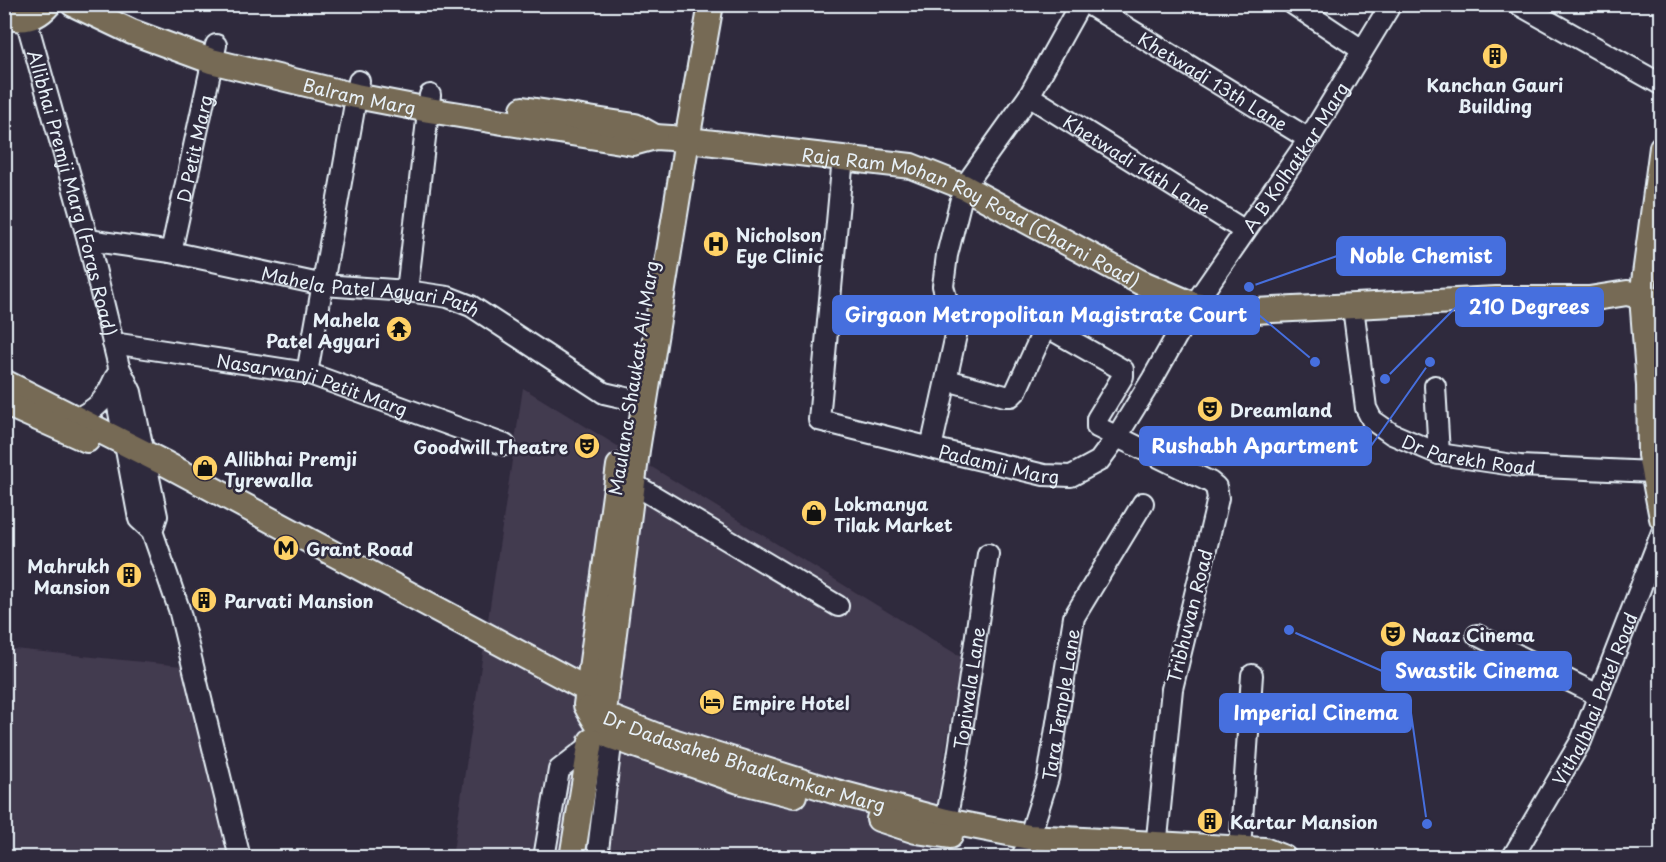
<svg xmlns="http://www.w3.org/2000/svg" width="1666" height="862" font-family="'Playpen Sans',sans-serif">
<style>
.built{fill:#433a4f}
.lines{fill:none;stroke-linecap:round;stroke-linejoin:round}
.minor-casing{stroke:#e8f1f8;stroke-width:24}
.major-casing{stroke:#e8f1f8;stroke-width:28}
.minor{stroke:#2f2a3d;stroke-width:20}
.major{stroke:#766a55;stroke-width:24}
.labels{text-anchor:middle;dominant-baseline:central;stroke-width:5;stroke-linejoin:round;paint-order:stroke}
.street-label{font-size:18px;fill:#e8f1f8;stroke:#2f2a3d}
.poi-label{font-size:18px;font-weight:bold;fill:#e8f1f8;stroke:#2f2a3d;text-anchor:start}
.leader{fill:none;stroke:#466fde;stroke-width:2}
.callout-dot{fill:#466fde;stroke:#2f2a3d;stroke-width:2}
.callout{fill:#466fde;stroke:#466fde;stroke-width:2}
.callout-label{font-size:20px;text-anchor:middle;font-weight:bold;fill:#fff}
</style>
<rect width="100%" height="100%" fill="#2f2a3d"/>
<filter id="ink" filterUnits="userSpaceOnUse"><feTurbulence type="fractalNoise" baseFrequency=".0167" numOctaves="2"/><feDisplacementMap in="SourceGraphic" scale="12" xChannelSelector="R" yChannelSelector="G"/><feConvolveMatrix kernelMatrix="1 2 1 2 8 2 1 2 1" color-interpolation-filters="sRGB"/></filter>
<g filter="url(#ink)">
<g class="built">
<path d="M523,388L961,657L928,857L452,858Z"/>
<path d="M4,648L192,667L236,857H5Z"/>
</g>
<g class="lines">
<g class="minor-casing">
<g id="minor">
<path id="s1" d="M1088,4L1309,139"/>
<path d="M1293,4L1362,50"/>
<path d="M1518,4L1662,85"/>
<path id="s2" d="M26,19L88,240L119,367L131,392L157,516L152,531"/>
<path id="s3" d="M1029,96L1245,231"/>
<path d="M843,157L819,420L931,448L956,335L943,286L947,255L964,187L1029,96L1080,4"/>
<path id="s4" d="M88,240L171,252L324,285L407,291L448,297L471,306L604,393L630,399"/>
<path id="s5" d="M171,252L216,45"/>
<path d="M407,291L430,95"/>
<path id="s6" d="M1353,307L1366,408L1372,420L1392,434L1439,454L1520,466L1653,472"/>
<path id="s7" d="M113,343L307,373L505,445"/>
<path d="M119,367L116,396L139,519L152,531L179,609L240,858"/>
<path d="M307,373L359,81"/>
<path d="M947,380L1005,396H1011L1016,391L1041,336C1046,330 1049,329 1056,332L1123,370V376L1097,419V427L1210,482L1216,487L1218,498L1214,516L1172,689L1155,858"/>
<path d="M1435,386L1439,454"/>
<path d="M77,418C99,408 105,400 115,378"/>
<path id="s8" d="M931,448L1044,475L1071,476L1099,461L1116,438L1153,378L1194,305L1309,139L1391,4"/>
<path d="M632,483L838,606"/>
<path d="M1477,635L1598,695"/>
<path id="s9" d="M946,821L958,757L988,554"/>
<path d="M1240,849L1252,675"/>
<path d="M544,858L559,770L591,745"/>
<path d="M597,858L612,737"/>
<path id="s10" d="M1021,858L1025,851L1048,778L1074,617L1143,503"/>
<path id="s11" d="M1512,858L1581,741L1662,532"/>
</g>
</g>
<g class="major-casing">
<g id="major">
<path id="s12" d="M73,4L132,32L211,61L356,96L429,110L633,143L655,137L671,138L911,166L964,187L1140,282L1194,305L1235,312L1496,299H1589L1627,293L1662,301"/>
<path d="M4,15C22,22 36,19 49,4"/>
<path d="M523,109L635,126L655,137"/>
<path d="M1662,147L1642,297L1649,386L1650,455L1662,518"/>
<path id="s13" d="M4,382L166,464L588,690L604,715L657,736L833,791L946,821L1029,837L1264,850L1284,858"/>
<path d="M4,403L87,440"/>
<path d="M586,705L619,466"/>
<path d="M588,709L601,730L612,737L739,781L794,795"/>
<path d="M603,720L637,450L687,140L711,4"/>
<path d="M879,819L916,831L950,836"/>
<path d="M572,858L591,741"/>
</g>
</g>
<use href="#minor" class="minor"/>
<use href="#major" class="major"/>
</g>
</g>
<defs>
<g id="building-disc" transform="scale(1.35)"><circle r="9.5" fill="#ffd166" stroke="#2f2a3d"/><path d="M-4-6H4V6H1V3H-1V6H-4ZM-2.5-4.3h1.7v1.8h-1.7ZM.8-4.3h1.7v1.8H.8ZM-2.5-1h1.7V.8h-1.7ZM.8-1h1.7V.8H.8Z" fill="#111"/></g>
<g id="hospital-disc" transform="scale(1.35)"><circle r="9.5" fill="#ffd166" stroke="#2f2a3d"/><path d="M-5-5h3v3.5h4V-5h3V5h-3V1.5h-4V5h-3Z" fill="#111"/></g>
<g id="temple-disc" transform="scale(1.35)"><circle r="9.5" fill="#ffd166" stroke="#2f2a3d"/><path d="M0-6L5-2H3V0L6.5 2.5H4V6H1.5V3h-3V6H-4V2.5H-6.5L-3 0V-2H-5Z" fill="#111"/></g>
<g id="theatre-disc" transform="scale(1.35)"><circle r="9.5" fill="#ffd166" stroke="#2f2a3d"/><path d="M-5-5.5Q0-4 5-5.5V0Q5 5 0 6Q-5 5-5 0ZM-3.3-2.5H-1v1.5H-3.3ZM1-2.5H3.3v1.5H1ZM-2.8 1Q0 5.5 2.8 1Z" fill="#111"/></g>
<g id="shop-disc" transform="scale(1.35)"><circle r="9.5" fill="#ffd166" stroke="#2f2a3d"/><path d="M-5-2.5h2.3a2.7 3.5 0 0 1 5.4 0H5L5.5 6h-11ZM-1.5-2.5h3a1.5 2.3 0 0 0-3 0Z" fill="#111"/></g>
<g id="metro-disc" transform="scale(1.35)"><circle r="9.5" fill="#ffd166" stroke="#2f2a3d"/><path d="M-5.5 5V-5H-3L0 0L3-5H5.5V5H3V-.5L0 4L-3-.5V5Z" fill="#111"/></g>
<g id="hotel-disc" transform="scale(1.35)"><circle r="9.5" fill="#ffd166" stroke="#2f2a3d"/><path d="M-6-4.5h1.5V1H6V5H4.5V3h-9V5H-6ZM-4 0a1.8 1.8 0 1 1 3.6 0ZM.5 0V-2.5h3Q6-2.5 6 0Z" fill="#111"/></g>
</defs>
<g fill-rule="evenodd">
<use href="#building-disc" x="1495" y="56"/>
<use href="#hospital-disc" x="716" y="244"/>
<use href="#temple-disc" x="399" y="329"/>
<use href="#theatre-disc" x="1210" y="409"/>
<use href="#theatre-disc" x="587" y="446"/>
<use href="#shop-disc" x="205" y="468"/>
<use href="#shop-disc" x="814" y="513"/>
<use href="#metro-disc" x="286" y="548"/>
<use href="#building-disc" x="129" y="575"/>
<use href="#building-disc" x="204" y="600"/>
<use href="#theatre-disc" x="1393" y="634"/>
<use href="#hotel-disc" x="712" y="702"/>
<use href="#building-disc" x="1210" y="821"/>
</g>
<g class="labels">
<g class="street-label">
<text stroke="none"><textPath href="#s1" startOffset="147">Khetwadi 13th Lane</textPath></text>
<text stroke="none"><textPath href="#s12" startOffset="302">Balram Marg</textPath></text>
<text stroke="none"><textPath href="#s5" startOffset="106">D Petit Marg</textPath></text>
<text stroke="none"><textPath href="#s8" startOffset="537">A B Kolhatkar Marg</textPath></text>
<text stroke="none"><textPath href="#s3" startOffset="128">Khetwadi 14th Lane</textPath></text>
<text stroke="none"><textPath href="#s2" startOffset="180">Allibhai Premji Marg (Foras Road)</textPath></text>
<text stroke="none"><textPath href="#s12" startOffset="933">Raja Ram Mohan Roy Road (Charni Road)</textPath></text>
<text stroke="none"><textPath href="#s4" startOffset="288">Mahela Patel Agyari Path</textPath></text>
<text transform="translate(633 378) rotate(-81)">Maulana Shaukat Ali Marg</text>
<text stroke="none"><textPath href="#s7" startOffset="204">Nasarwanji Petit Marg</textPath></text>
<text stroke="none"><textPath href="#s6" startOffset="220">Dr Parekh Road</textPath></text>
<text stroke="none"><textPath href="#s8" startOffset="70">Padamji Marg</textPath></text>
<text transform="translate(1189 616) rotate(-76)">Tribhuvan Road</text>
<text stroke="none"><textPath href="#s9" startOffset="135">Topiwala Lane</textPath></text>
<text stroke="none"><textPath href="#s11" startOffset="180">Vithalbhai Patel Road</textPath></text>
<text stroke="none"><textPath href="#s10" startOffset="159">Tara Temple Lane</textPath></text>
<text stroke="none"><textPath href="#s13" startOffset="838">Dr Dadasaheb Bhadkamkar Marg</textPath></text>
</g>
<g class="poi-label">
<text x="1495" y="84" text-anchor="middle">Kanchan Gauri<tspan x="1495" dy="21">Building</tspan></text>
<text x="736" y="234">Nicholson<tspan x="736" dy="21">Eye Clinic</tspan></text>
<text x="380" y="319" text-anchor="end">Mahela<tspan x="380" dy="21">Patel Agyari</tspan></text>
<text x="1230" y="409">Dreamland</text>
<text x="568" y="446" text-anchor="end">Goodwill Theatre</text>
<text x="224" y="458">Allibhai Premji<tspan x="224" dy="21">Tyrewalla</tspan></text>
<text x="834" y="503">Lokmanya<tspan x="834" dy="21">Tilak Market</tspan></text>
<text x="306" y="548">Grant Road</text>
<text x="110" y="565" text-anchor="end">Mahrukh<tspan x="110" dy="21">Mansion</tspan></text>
<text x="224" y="600">Parvati Mansion</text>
<text x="1412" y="634">Naaz Cinema</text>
<text x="732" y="702">Empire Hotel</text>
<text x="1230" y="821">Kartar Mansion</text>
</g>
</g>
<path class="leader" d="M1249 287L1337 256M1385 379L1456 307M1315 362L1259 315M1430 362L1371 446M1289 630L1382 671M1427 824L1411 713"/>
<g class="callout-dot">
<circle cx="1249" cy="287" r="6"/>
<circle cx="1385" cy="379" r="6"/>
<circle cx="1315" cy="362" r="6"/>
<circle cx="1430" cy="362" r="6"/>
<circle cx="1289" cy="630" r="6"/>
<circle cx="1427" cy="824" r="6"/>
</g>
<g class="callout">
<rect x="1337" y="237" width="168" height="38" rx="6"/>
<rect x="1456" y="288" width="147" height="38" rx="6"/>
<rect x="833" y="296" width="426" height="38" rx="6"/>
<rect x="1140" y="427" width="231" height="38" rx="6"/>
<rect x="1382" y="652" width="189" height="38" rx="6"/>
<rect x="1220" y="694" width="191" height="38" rx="6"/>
</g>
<g class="callout-label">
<text x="1421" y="263">Noble Chemist</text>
<text x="1529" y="314">210 Degrees</text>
<text x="1046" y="322">Girgaon Metropolitan Magistrate Court</text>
<text x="1255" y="453">Rushabh Apartment</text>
<text x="1477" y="678">Swastik Cinema</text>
<text x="1316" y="720">Imperial Cinema</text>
</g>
<rect width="1666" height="862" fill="none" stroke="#2f2a3d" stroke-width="24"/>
<rect x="12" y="12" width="1642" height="838" fill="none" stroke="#e8f1f8" stroke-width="2" filter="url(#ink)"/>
</svg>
